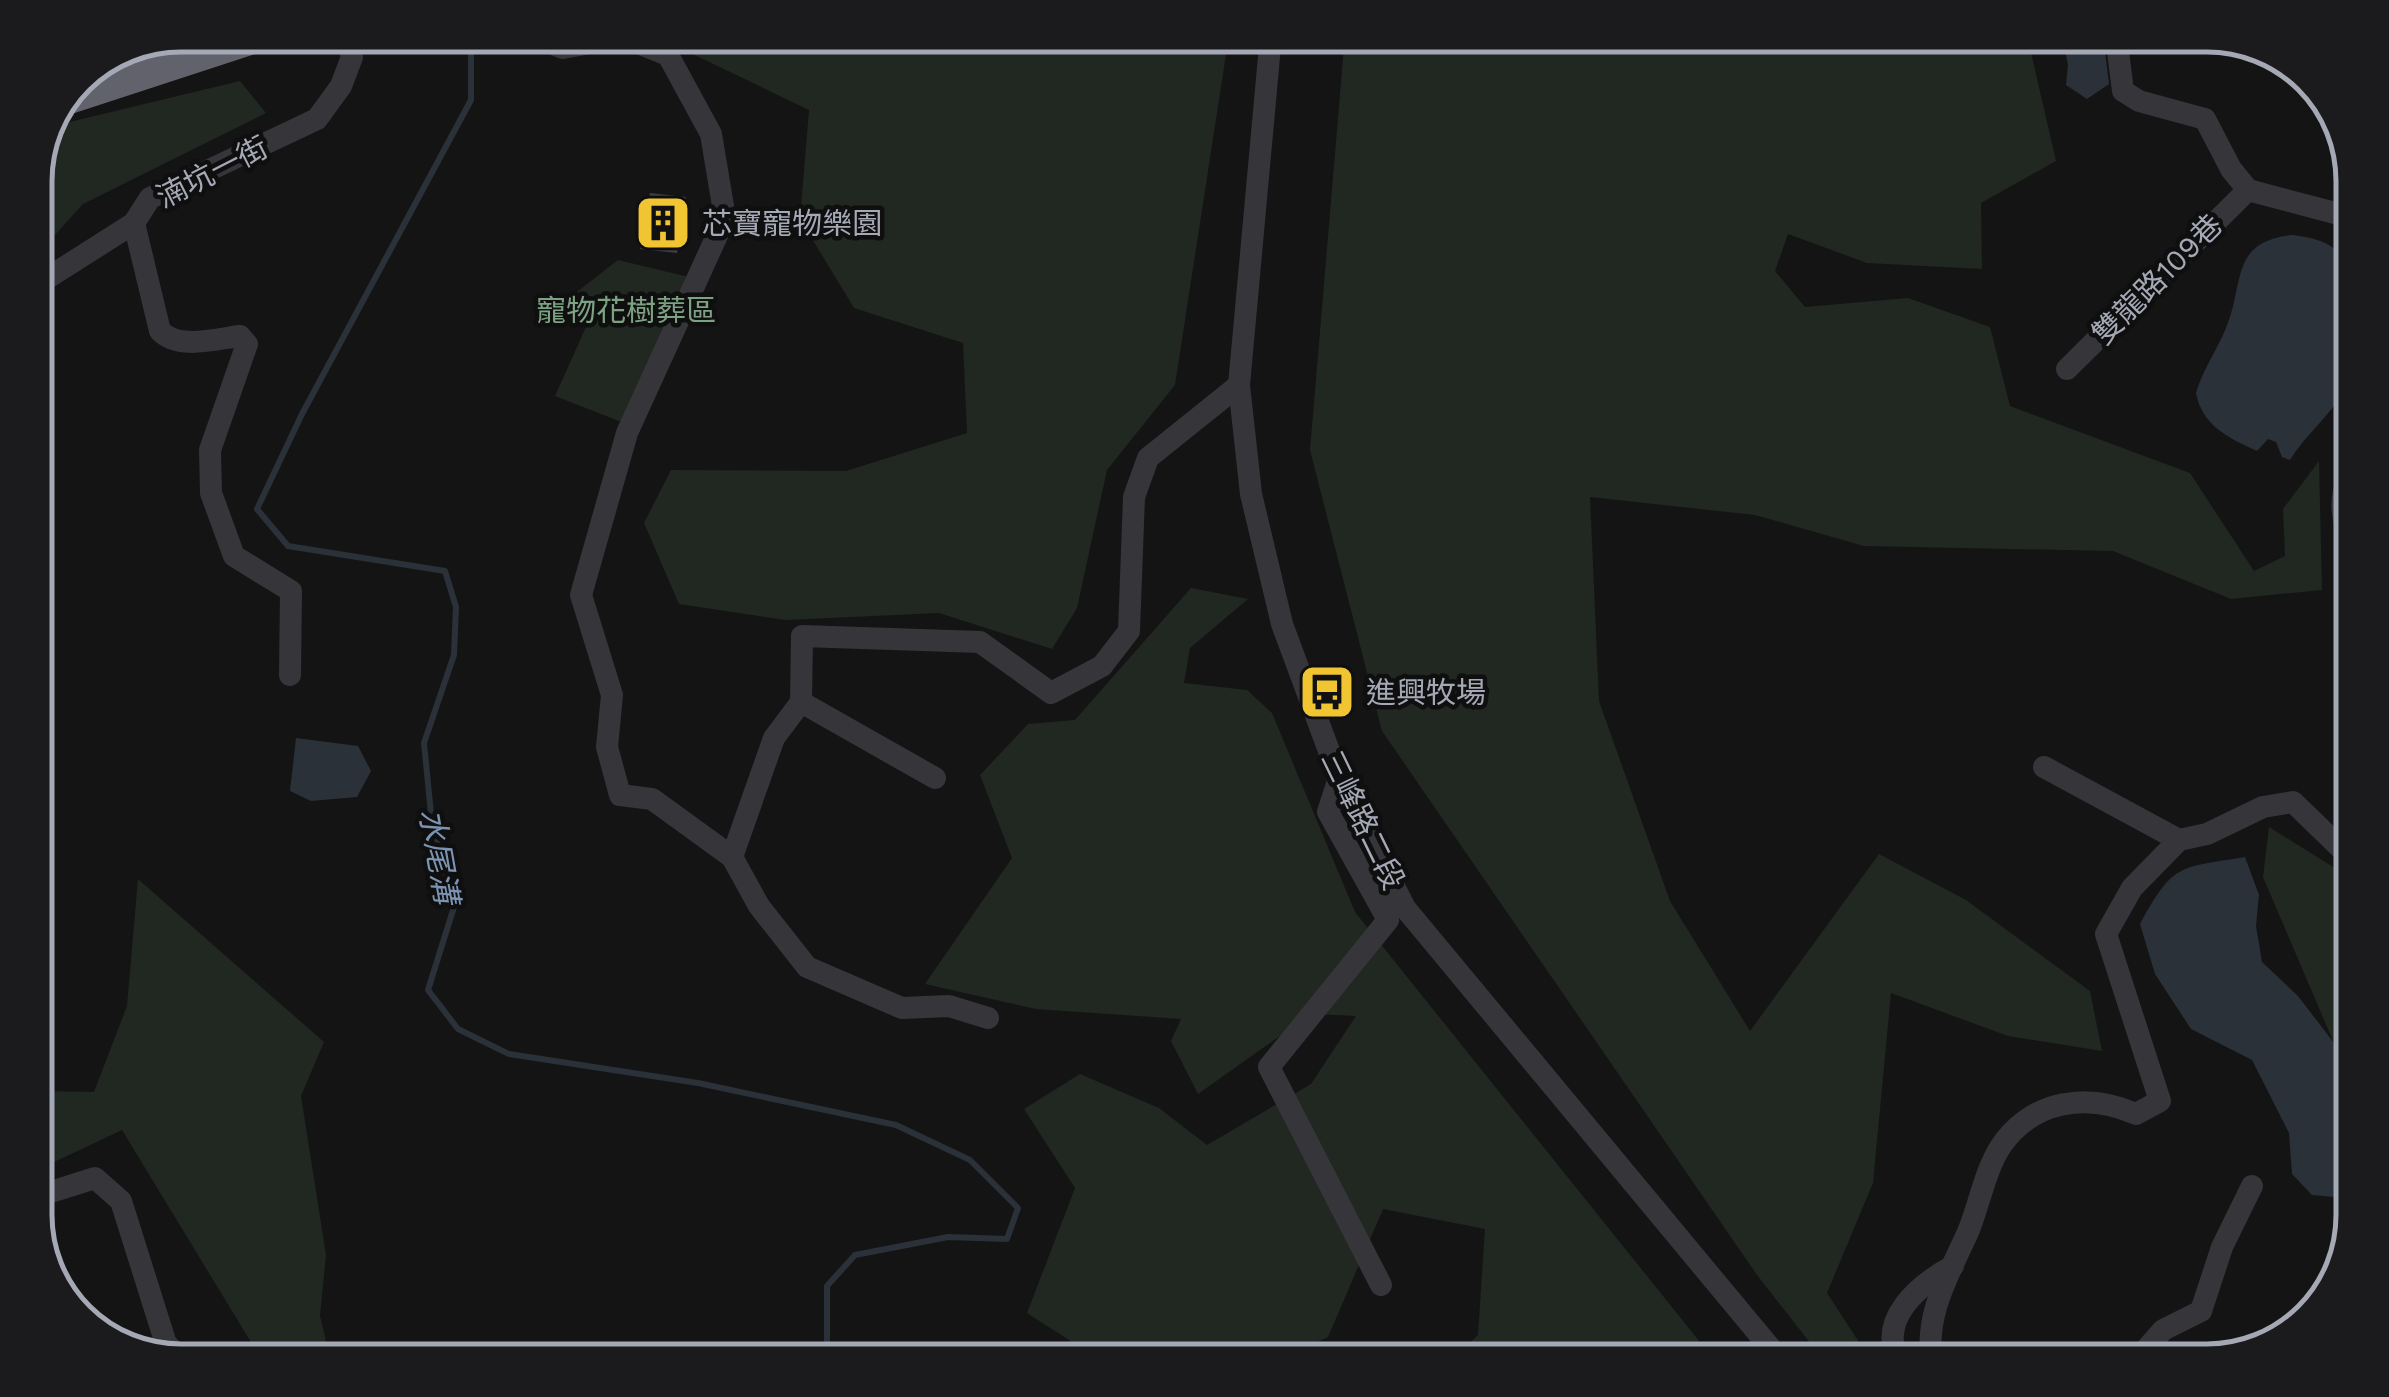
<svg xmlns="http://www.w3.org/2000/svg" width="2389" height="1397" font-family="'Work Sans','Noto Sans TC',sans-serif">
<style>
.green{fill:#202821}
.water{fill:#2a3139}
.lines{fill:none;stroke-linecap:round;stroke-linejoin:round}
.stream{stroke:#2a3139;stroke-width:6}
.building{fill:#3e3e42}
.minor{stroke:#35353a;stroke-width:22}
.highway{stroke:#61626b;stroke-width:32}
.labels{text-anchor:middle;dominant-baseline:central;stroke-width:9;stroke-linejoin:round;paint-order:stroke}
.street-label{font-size:30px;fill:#a5a9b6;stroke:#0f0f10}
.poi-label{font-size:30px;fill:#a5a9b6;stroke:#0f0f10;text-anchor:start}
.park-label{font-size:30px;fill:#7ca183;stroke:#0f0f10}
.water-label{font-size:32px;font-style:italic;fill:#7c93b1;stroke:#0f0f10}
.rim{fill:none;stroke:#a5a9b6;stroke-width:5}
</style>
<rect width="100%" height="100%" fill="#141415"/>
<g class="green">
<path d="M653,35H1229L1175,385L1107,470L1077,608L1052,649L939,613L785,620L679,604L644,523L671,470L846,471L967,433L963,343L854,308L800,219L809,110Z"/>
<path d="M1345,35H2027L2056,161L1981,203L1982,269L1867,263L1788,234L1775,271L1805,307L1908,298L1990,327L2010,406L2190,473L2254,571L2285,556L2283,509L2319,461L2322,590L2231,599L2113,551L1864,546L1755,515L1590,497L1599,701L1670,901L1750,1031L1879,854L1966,900L2090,991L2102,1051L2008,1036L1891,993L1873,1183L1827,1293L1872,1362H1825L1757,1275L1382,731L1310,450Z"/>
<path d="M240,81L266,113L83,204L35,257V173L57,125Z"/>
<path d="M618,260L689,277L624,423L555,396L586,327L573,295Z"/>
<path d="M1191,588L1248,599L1190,648L1184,683L1247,690L1272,713L1355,912L1716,1362H1450L1478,1335L1485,1229L1383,1209L1328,1337L1275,1362H1103L1027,1313L1075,1188L1024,1109L1080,1074L1159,1108L1207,1145L1311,1084L1356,1016L1311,1014L1198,1094L1171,1041L1181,1019L1036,1009L925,984L1012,858L980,775L1028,724L1075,720Z"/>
<path d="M2269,827L2354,880V1090L2263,877Z"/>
<path d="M138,879L324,1042L301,1096L326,1255L320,1316L331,1362H263L122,1130L35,1171V1091L94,1092L127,1006Z"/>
</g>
<g class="water">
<path d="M2062,35H2103L2109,84L2087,99L2066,85L2068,65Z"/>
<path d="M2292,235C2307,237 2323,239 2336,250C2363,274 2358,371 2339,399C2324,421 2304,437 2290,460L2282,457L2276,442L2268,439L2257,451C2228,438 2202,425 2196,393C2203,369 2217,350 2226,328C2245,283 2229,242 2292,235Z"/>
<path d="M296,738L358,746L371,771L357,797L311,801L290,791Z"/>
<path d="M2245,857L2259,895L2256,926L2262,962L2298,996L2354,1069V1194L2346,1198L2312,1195L2292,1174L2289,1133L2252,1060L2191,1029L2155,974L2140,924C2174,862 2179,868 2245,857Z"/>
</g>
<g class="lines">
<path class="stream" d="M455,35L471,53V100L302,414L257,509L288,546L445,571L456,607L454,655L424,743L431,814L454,907L428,990L458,1029L509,1054L698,1083L896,1125L970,1160L1018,1208L1007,1239L948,1237L855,1255L827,1286V1362"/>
</g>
<path class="building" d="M650,193L686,197L677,253L640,249Z"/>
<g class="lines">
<g class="minor">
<path d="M530,35L563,48L623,37L668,55L711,134L725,218L627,433L581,595L612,695L607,747L620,795L652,799L732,857L774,738L801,702"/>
<path d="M1271,35L1239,385L1251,494L1282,624L1339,778L1405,908L1782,1362"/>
<path d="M2116,35L2123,91L2139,101L2205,119L2231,169L2248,190L2354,218"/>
<path d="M134,223L160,331C179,350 215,339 240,336L247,344L210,450L211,493L234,556L291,591L290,675"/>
<path d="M35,286L134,223L150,198L317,119L341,86L352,57L345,35"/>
<path d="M2067,369L2248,190"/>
<path d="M2354,463C2339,496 2338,514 2354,547"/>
<path d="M2044,767L2179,840"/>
<path d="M935,778L801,702L802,636L980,642L1051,693L1102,666L1129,631L1134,497L1148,458L1239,385"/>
<path d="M1339,778L1328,812L1388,920L1269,1067L1381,1285"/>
<path d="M732,857L759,906L807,967L902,1008L949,1006L988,1018"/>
<path d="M35,1197L95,1178L121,1201L166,1344L186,1362"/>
<path d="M1899,1362C1876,1319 1920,1284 1953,1266"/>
<path d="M1932,1362C1924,1315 1949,1274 1968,1232C1979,1206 1985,1170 2001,1146C2033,1100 2087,1092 2136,1114L2160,1101L2106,934L2132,888L2179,840L2207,834L2263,807L2293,802L2354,861"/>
<path d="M2135,1362L2163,1330L2201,1311L2222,1247L2252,1186"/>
</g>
<path class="highway" d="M69,98L262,35"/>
</g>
<defs>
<g id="building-square" transform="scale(2.875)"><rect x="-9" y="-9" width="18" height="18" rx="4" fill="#f0c531" stroke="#0f0f10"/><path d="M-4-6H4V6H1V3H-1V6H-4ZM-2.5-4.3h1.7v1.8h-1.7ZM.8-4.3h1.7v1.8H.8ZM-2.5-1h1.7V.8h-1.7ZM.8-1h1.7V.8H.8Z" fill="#111"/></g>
<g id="bus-square" transform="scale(2.875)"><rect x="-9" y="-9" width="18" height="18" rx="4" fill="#f0c531" stroke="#0f0f10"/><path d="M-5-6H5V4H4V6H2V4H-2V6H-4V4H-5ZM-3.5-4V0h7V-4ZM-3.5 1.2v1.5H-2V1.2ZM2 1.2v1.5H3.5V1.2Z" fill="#111"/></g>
</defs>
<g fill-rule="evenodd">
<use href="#building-square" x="663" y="223"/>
<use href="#bus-square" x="1327" y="692"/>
</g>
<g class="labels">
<g class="street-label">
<text transform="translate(212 172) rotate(-27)">湳坑一街</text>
<text transform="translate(2157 279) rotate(-45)">雙龍路109巷</text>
<text transform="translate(1363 820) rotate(64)">三峰路二段</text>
</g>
<g class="poi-label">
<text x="702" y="223">芯寶寵物樂園</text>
<text x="1366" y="692">進興牧場</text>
</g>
<g class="park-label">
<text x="626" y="310">寵物花樹葬區</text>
</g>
<g class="water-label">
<text transform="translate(439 856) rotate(80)">水尾溝</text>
</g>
</g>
<path d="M0 0H2389V1397H0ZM181 52H2207A129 129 0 0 1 2336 181V1215A129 129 0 0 1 2207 1344H181A129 129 0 0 1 52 1215V181A129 129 0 0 1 181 52Z" fill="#1b1b1d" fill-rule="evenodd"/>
<path class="rim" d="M181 52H2207A129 129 0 0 1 2336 181V1215A129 129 0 0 1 2207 1344H181A129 129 0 0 1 52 1215V181A129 129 0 0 1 181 52Z"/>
</svg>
